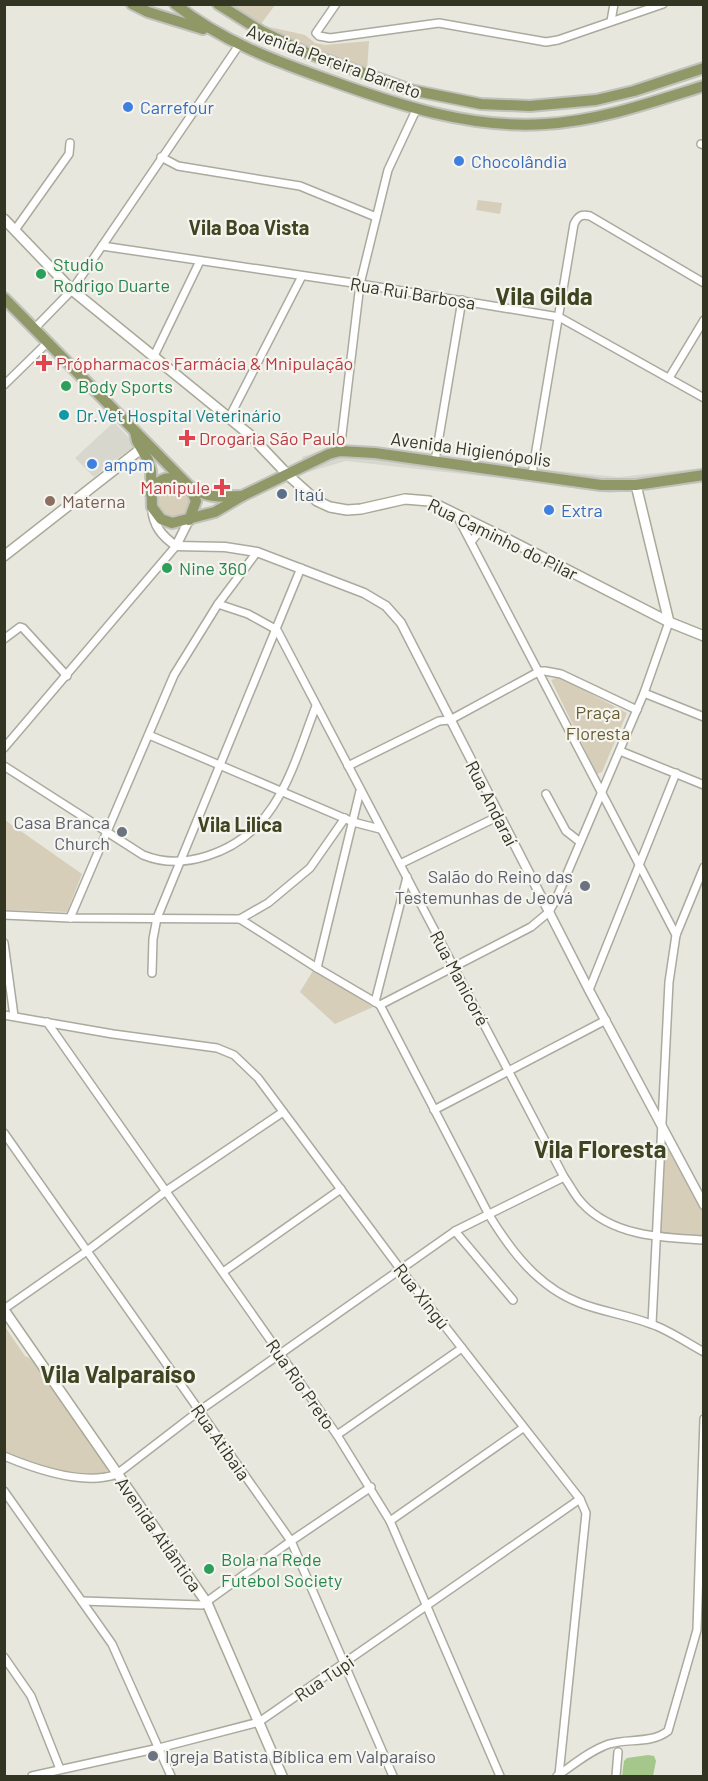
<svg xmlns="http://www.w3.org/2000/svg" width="708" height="1781" font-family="Barlow,sans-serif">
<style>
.built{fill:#d7d7cd}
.green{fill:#d7ceb9}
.water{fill:#a5c78c}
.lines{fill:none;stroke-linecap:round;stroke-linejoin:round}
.minor-casing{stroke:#aaaa9e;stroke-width:10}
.tertiary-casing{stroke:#aaaa9e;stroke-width:11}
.secondary-casing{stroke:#a8a996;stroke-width:12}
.primary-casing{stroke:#c2c2bd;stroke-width:14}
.minor{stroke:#fff;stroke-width:7}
.tertiary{stroke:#fff;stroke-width:8}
.secondary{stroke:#fff;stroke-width:9}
.primary{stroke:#909868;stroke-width:10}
.shop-dot{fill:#3f7fe0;stroke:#f5f4ee;stroke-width:2}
.leisure-dot{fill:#2e9e5b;stroke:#f5f4ee;stroke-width:2}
.health-dot{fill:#e0444e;stroke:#f5f4ee;stroke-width:2}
.culture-dot{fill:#0f9aa8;stroke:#f5f4ee;stroke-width:2}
.service-dot{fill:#5c6f8a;stroke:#f5f4ee;stroke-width:2}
.education-dot{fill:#8d6e63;stroke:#f5f4ee;stroke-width:2}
.worship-dot{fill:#6b7280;stroke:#f5f4ee;stroke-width:2}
.labels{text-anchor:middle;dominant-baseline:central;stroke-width:4.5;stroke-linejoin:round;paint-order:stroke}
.street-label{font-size:18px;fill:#323522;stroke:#f5f4ee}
.shop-label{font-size:18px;fill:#366cbe;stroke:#f5f4ee;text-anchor:start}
.leisure-label{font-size:18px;fill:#27864d;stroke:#f5f4ee;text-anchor:start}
.health-label{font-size:18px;fill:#be3a42;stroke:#f5f4ee;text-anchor:start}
.culture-label{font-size:18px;fill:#0d838f;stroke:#f5f4ee;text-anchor:start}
.service-label{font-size:18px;fill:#4e5e75;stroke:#f5f4ee;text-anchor:start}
.education-label{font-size:18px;fill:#785e54;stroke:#f5f4ee;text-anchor:start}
.park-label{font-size:18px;fill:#675d31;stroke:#f5f4ee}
.worship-label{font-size:18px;fill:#5b616d;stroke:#f5f4ee;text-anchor:end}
.neighbourhood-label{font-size:20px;font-weight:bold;fill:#3e4520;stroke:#f5f4ee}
.district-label{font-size:24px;font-weight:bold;fill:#3e4520;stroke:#f5f4ee}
</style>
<rect width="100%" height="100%" fill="#e8e7de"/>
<g class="built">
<path d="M114,422L134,443V446L94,477L75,458Z"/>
<path d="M328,448L618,477L703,468V483L610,493L525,481L346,461L308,472L302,457Z"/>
</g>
<g class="green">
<path d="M227,5H275L261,24Z"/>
<path d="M270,27L305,35L315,43L325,45L369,41L367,71L310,50Z"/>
<path d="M478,200L502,203L500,214L476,210Z"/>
<circle cx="173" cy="501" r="17"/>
<path d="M559,677L627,713L602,772L597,774L551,680Z"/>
<path d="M5,820L82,874L67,912L5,910Z"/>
<path d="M314,969L373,1007L335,1024L300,992Z"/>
<path d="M665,1133L703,1211V1236L660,1234Z"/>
<path d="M4,1318L5,1327L25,1356L34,1360L108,1468L106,1473C70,1476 38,1465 5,1451Z"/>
</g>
<path class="water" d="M648,1755L654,1756L656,1761L653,1776H622L624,1761L627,1758Z"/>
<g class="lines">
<g class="minor-casing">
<g id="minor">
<path d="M336,4L316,33L319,36L330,38L439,23L546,42L558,40L663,4"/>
<path d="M611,21L614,4"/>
<path d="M701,144L704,145"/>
<path d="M161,157L178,166L300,186L376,217"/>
<path d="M15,230L69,154L70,143"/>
<path d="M102,246L360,284L559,317L704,398"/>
<path d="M34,329L72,290L239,45"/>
<path d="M154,356L200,261"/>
<path d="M669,378L704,320"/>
<path d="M4,385L47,343"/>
<path d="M229,418L302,276"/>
<path d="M340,451L360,284L388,170L417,108"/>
<path d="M435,461L462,300"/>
<path d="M532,474L574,224C578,216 581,214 590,216L704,283"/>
<path d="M456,514L676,935"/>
<path d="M471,542L483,527"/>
<path d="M218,604L248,614L277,630L564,1177C570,1185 575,1196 582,1203C612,1236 662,1238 704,1240"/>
<path d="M4,639L20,627L23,628L67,676"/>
<path d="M644,693L704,717"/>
<path d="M149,735L353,822L380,829"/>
<path d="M4,748L176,546"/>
<path d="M620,751L704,785"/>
<path d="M4,766L143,855C165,864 185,863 207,856C278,834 292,768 316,706"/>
<path d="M348,766L439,721L450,720L540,671H545L561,674L637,710"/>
<path d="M546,794L566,831L580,842"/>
<path d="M400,864L499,816"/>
<path d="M4,915L70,918L240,919L317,968L380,1005"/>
<path d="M70,918L174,675L218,604L257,552"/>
<path d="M240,919L268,903L310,868L345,818"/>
<path d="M4,943L14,1016"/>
<path d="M317,968L360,791"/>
<path d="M152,973L153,939L157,918L301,568"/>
<path d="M589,990L676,773"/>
<path d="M375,1002L407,877"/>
<path d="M380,1005L531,927L549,912L557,897L644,693L669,622"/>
<path d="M380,1005L489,1215C511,1251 538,1287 580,1303C603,1312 628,1315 651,1324C669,1330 687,1343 704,1352"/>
<path d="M4,1015L113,1034L217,1048L234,1055L258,1078L401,1270L580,1499L586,1513L559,1775"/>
<path d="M47,1022L337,1435L390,1521L500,1776"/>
<path d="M434,1110L606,1020"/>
<path d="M4,1133L291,1541L393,1776"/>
<path d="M455,1231L513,1300"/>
<path d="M223,1272L341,1189"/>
<path d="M4,1309L87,1251L166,1191L283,1112"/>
<path d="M652,1324L669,982L676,935L704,867"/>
<path d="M337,1435L462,1348"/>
<path d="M4,1456C35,1469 85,1486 117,1474L199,1411L455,1231L564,1177"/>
<path d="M4,1491L112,1644L171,1776"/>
<path d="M390,1521L523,1428"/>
<path d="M82,1601L202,1605L291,1541L371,1487"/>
<path d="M4,1657L31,1696L60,1769"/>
<path d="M32,1776L159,1748L259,1722L580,1499"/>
<path d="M557,1776C573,1765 591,1750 609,1744C629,1738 651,1744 668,1731L697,1630L704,1419"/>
<path d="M616,1776L618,1752"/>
</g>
</g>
<g class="tertiary-casing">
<g id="tertiary">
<path d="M152,507C153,526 162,536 176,546"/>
<path d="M176,546L225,547L257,552L364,593L386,606L401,623L589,990L704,1205"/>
<path d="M176,546L189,520"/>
</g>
</g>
<g class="secondary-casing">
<g id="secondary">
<path d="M4,219L72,290L250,435L288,475L317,501L330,507L347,510L361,509L405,499L429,501L511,541L669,622L704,636"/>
<path d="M636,485L669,622"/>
<path d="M4,556L142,448"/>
<path d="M4,1310L207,1603L282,1776"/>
</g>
</g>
<g class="primary-casing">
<g id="primary">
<path d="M132,4L148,12L203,29"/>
<path d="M175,4C221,41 275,61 329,80C398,105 471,129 545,124C600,121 652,102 704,86"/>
<path d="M218,4L261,31L307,53L411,90L481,104L530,106L596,100L634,91L704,68"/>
<path d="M4,298L187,484"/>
<path d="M135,432L137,441L148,460L151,471L152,507L161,519L172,523L215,512L242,496L329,454L340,451L375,453L601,485H636L704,475"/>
<path d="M151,494C166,460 189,491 208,495C218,498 231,496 242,496"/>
<path d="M189,520L196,501L190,487"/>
</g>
</g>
<use href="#minor" class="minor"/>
<use href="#tertiary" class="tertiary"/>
<use href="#secondary" class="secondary"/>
<use href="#primary" class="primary"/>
</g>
<g class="shop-dot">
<circle cx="128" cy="107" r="6"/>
<circle cx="459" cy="161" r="6"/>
<circle cx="92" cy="464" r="6"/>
<circle cx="549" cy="510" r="6"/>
</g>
<g class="leisure-dot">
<circle cx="41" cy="274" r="6"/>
<circle cx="66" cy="386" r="6"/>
<circle cx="167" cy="568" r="6"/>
<circle cx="209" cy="1569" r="6"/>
</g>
<g class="health-dot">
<path d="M41 354h6v6h6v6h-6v6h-6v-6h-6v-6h6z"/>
<path d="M184 429h6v6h6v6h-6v6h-6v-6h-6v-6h6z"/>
<path d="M219 478h6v6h6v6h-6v6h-6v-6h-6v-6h6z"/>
</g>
<circle class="culture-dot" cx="64" cy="415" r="6"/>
<circle class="service-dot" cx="282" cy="494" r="6"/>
<circle class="education-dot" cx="50" cy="501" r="6"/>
<g class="worship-dot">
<circle cx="122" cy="832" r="6"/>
<circle cx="585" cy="886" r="6"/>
<circle cx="153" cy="1756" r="6"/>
</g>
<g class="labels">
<g class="street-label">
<text transform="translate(334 61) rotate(20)">Avenida Pereira Barreto</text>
<text transform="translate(413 293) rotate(9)">Rua Rui Barbosa</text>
<text transform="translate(471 449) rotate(8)">Avenida Higienópolis</text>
<text transform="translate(503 539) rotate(26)">Rua Caminho do Pilar</text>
<text transform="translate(492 803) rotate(63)">Rua Andaraí</text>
<text transform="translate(460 978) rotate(62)">Rua Manicoré</text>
<text transform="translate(422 1296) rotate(52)">Rua Xingú</text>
<text transform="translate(301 1384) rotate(55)">Rua Rio Preto</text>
<text transform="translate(221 1442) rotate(55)">Rua Atibaia</text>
<text transform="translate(159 1534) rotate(55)">Avenida Atlântica</text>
<text transform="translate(324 1678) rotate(-34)">Rua Tupi</text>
</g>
<g class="shop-label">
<text x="140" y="107">Carrefour</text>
<text x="471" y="161">Chocolândia</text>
<text x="104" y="464">ampm</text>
<text x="561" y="510">Extra</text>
</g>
<g class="leisure-label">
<text x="53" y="264">Studio<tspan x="53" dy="21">Rodrigo Duarte</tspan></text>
<text x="78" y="386">Body Sports</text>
<text x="179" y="568">Nine 360</text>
<text x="221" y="1559">Bola na Rede<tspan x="221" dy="21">Futebol Society</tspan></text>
</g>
<g class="health-label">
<text x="56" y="363">Própharmacos Farmácia &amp; Mnipulação</text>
<text x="199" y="438">Drogaria São Paulo</text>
<text x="210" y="487" text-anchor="end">Manipule</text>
</g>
<g class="culture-label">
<text x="76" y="415">Dr.Vet Hospital Veterinário</text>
</g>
<g class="service-label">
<text x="294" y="494">Itaú</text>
</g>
<g class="education-label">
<text x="62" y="501">Materna</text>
</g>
<g class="park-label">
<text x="598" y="712">Praça<tspan x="598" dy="21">Floresta</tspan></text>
</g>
<g class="worship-label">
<text x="110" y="822">Casa Branca<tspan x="110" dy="21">Church</tspan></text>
<text x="573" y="876">Salão do Reino das<tspan x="573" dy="21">Testemunhas de Jeová</tspan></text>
<text x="165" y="1756" text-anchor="start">Igreja Batista Bíblica em Valparaíso</text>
</g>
<g class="neighbourhood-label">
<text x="249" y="227">Vila Boa Vista</text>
<text x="240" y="824">Vila Lilica</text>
</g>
<g class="district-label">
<text x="544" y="295">Vila Gilda</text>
<text x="600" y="1148">Vila Floresta</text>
<text x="118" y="1373">Vila Valparaíso</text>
</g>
</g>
<rect width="708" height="1781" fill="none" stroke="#323522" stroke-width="12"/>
</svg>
